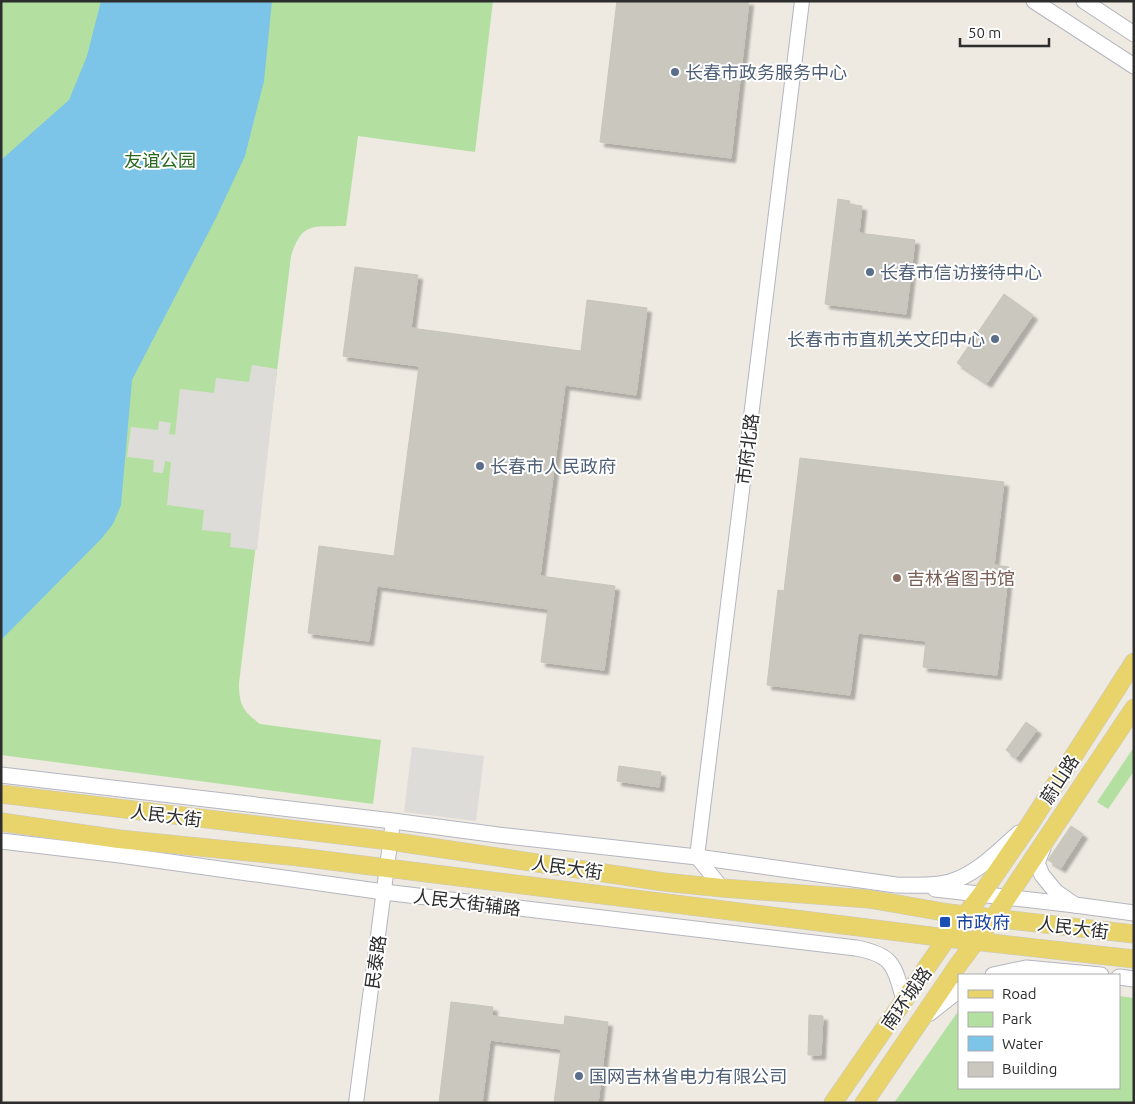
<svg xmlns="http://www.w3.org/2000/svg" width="1135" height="1104" font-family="Ubuntu,'Noto Sans SC',sans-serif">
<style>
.green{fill:#b3e0a1}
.plaza{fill:#dedcd8}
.water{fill:#7cc4e8}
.building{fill:#cac7bf;stroke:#c9c5ba;filter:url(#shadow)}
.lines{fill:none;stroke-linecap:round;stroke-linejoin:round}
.tertiary-casing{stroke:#b4b6c0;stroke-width:16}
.secondary-casing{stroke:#b4b6c0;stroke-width:17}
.primary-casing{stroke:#c8c8c8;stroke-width:19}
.tertiary{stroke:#fff;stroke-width:14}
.secondary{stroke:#fff;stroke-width:15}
.primary{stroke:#e9d46b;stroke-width:18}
.service-dot{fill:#5c6f8a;stroke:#fff;stroke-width:2}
.education-dot{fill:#8d6e63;stroke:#fff;stroke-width:2}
.transit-dot{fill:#1a4fb4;stroke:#fff;stroke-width:2}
.labels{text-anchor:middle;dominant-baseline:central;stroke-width:4;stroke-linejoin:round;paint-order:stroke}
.service-label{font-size:18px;fill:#4e5e75;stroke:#fff;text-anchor:start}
.park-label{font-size:18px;fill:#2a6820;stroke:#fff}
.street-label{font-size:18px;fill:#2d2d2d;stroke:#fff}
.education-label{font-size:18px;fill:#785e54;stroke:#fff;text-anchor:start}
.transit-label{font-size:18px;fill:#164399;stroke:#fff;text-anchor:start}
</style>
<defs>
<filter id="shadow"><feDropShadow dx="4.5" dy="4.5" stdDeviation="1" flood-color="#0004"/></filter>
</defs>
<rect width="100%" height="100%" fill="#eee9e1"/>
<g class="green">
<path d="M1,1H493L475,152L358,136L346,226C313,227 302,221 291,256L239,683C239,705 243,711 260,724L381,740L373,804L1,755Z"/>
<path d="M1134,747V771L1108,809L1097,802Z"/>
<path d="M1119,996L1134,998V1103H894L959,1010V1088H1119Z"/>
</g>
<g class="plaza">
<path d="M252,365L277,369L257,550L230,547L231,533L202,530L204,510L167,505L171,462L165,461L163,473L153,472L154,460L127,457L131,427L158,430L159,421L171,423L169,434L175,435L180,389L214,393L216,378L249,382Z"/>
<path d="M412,747L484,756L476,821L404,812Z"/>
</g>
<path class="water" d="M101,1H272L264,81L245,156L216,218L132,380L121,505L113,524L102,538L1,640V160L69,100L87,56Z"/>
<g class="building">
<path d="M617,1H749L731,158L600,142Z"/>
<path d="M838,199L850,201L849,204L862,206L859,233L915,240L906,314L825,304Z"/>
<path d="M355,267L418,275L411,328L581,351L587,300L647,308L636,395L565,385L540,576L615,586L604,670L541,662L548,609L377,586L369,641L308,633L319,546L394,556L419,366L343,356Z"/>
<path d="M1004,294L1033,315L987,383L957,363Z"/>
<path d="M800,458L1004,482L994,565L1009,567L997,675L923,667L926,641L858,633L850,695L767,685L778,590L784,591Z"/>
<path d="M1026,722L1037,730L1016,758L1006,750Z"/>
<path d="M619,766L661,772L659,787L617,781Z"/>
<path d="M1071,826L1083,834L1061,868L1048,860Z"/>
<path d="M451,1002L493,1007L492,1016L564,1025L565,1016L608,1022L598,1103H554L561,1049L490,1040L482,1103H439Z"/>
<path d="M809,1015L823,1016L821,1055H808Z"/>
</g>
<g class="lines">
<g class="tertiary-casing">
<g id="tertiary">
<path d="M722,888L697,857L802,1"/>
<path d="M356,1103L393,821"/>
</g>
</g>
<g class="secondary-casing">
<g id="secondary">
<path d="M1034,1L1134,66"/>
<path d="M1084,1L1134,34"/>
<path d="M1,775L393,821L498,835L697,857L896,885C914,885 932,887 950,882C977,874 998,851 1019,833"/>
<path d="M1,841L120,855L384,892L856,948C894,955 894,966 904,1000"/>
<path d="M1043,848L1037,863L1042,875L1056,892L1075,905L1134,913"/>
<path d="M935,889L1075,905"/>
<path d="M993,975L1026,968L1101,975"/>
<path d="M1119,977L1134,979"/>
<path d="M930,1013L959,990"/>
</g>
</g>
<g class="primary-casing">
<g id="primary">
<path d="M1,794L390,841L664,882L722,888L869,899L949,913L1134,934"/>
<path d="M1,822L119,839L299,857L947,938L1134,959"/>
<path d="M833,1103L947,938L981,895L1030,824L1134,662"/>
<path d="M864,1103L958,965L994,917L1134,708"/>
</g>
</g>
<use href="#tertiary" class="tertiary"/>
<use href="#secondary" class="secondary"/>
<use href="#primary" class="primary"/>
</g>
<g class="service-dot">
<circle cx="675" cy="72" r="5"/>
<circle cx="870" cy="272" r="5"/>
<circle cx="995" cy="339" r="5"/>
<circle cx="480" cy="466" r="5"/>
<circle cx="579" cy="1076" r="5"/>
</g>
<circle class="education-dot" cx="897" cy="578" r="5"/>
<rect class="transit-dot" x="939" y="916" width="12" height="12" rx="2.5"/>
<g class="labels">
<g class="service-label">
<text x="685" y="72">长春市政务服务中心</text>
<text x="880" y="272">长春市信访接待中心</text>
<text x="985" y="339" text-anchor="end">长春市市直机关文印中心</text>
<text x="490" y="466">长春市人民政府</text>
<text x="589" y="1076">国网吉林省电力有限公司</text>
</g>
<g class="park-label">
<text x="160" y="160">友谊公园</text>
</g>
<g class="street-label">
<text transform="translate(747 449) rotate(-83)">市府北路</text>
<text transform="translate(1059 779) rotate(-57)">蔚山路</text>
<text transform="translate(166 815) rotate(7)">人民大街</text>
<text transform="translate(567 867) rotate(8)">人民大街</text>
<text transform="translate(467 902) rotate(7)">人民大街辅路</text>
<text transform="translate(1073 927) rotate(7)">人民大街</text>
<text transform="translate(375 962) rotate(-82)">民泰路</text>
<text transform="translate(906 998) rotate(-55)">南环城路</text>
</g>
<g class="education-label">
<text x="907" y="578">吉林省图书馆</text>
</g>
<g class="transit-label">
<text x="956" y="922">市政府</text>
</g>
</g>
<rect width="1135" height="1104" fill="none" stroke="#2d2d2d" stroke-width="5"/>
<rect x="958" y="974" width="162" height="115" fill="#ffffff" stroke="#ababab"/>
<rect x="968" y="990" width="25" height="8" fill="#e9d46b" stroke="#ababab"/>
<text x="1002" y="999" font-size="15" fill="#2d2d2d">Road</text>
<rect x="968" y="1012" width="25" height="15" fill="#b3e0a1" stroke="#ababab"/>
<text x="1002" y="1024" font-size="15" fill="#2d2d2d">Park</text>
<rect x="968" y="1036" width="25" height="15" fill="#7cc4e8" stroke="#ababab"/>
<text x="1002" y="1049" font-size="15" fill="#2d2d2d">Water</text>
<rect x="968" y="1062" width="25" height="15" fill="#cac7bf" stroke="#ababab"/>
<text x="1002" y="1074" font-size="15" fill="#2d2d2d">Building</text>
<path d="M960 38v8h89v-8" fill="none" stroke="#2d2d2d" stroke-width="2.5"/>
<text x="968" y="38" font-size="15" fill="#2d2d2d" stroke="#ffffff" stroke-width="4" paint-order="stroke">50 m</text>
</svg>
